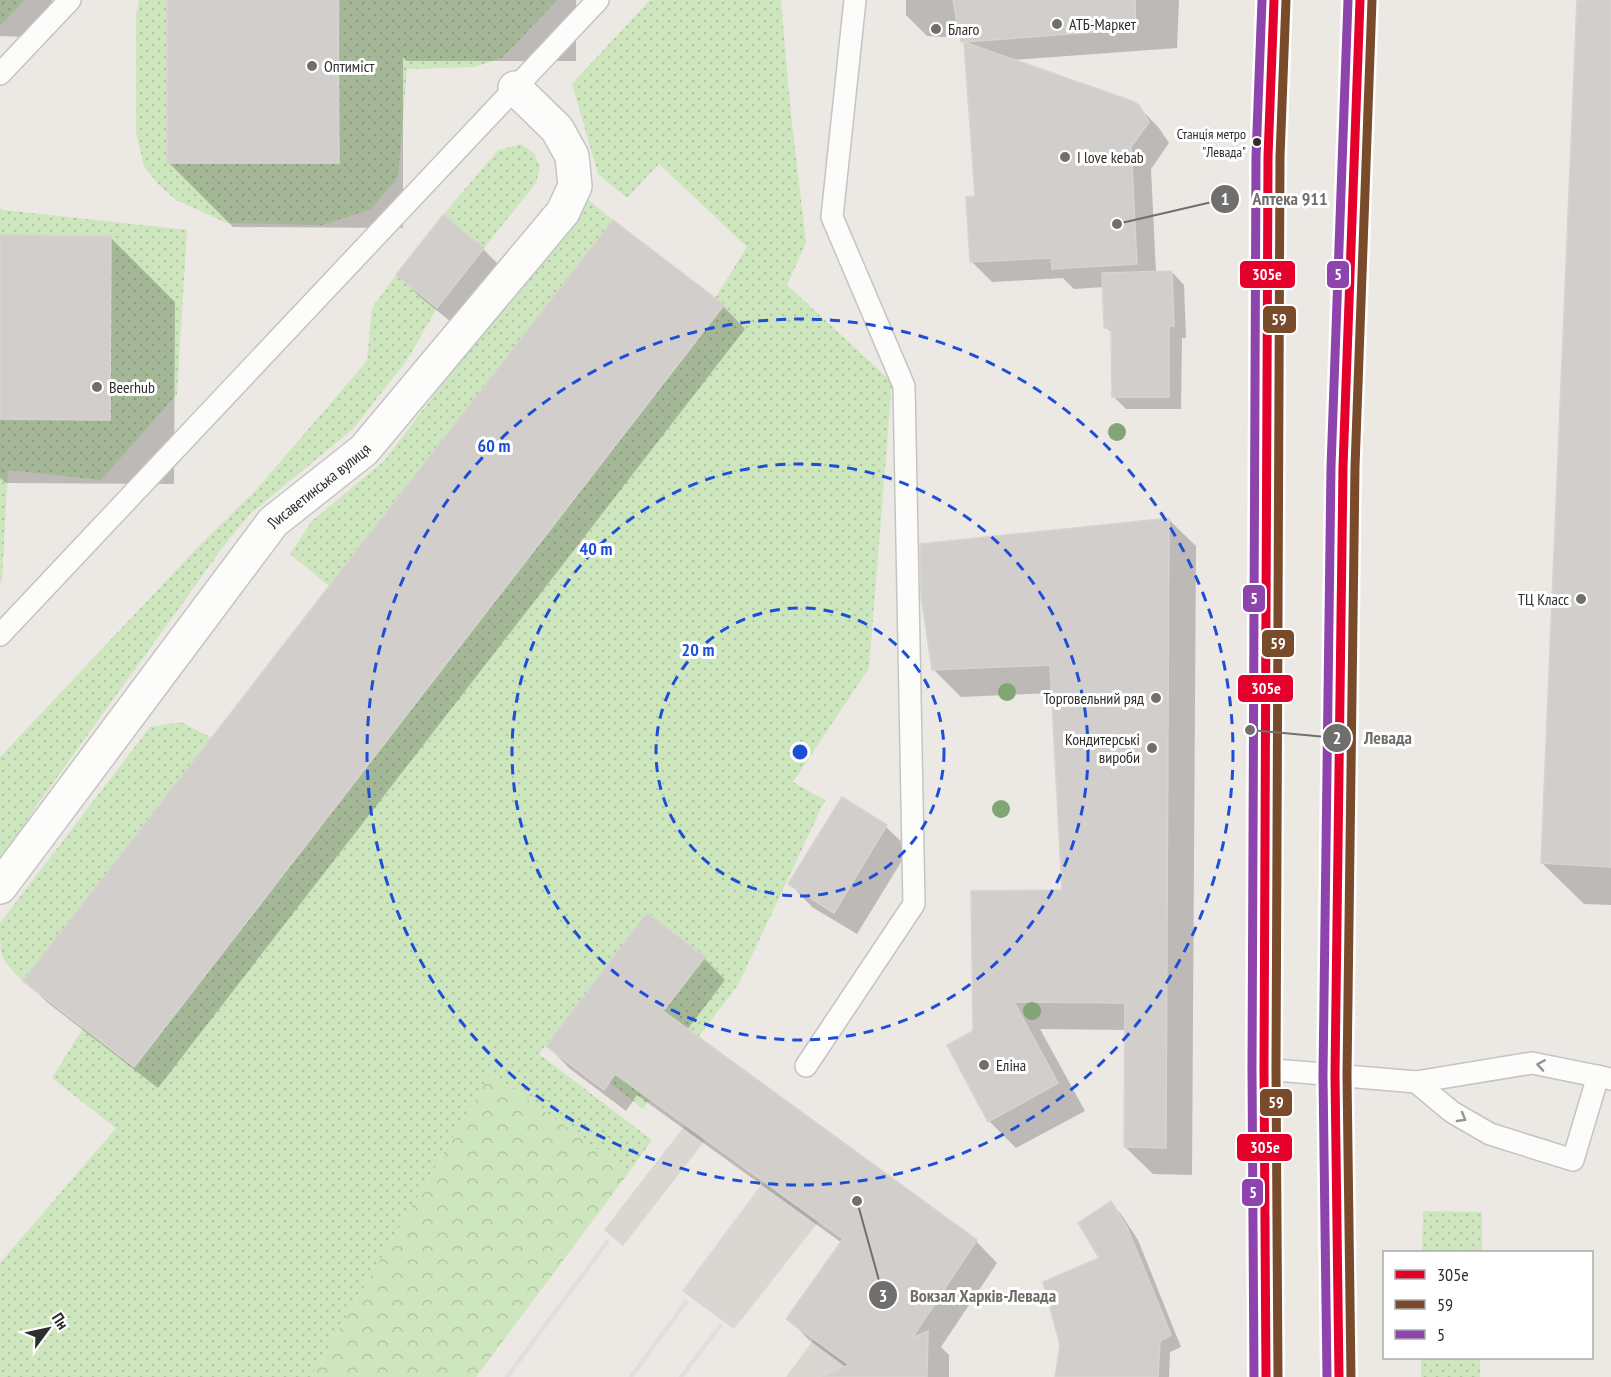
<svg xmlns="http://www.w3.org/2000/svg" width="1611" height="1377" font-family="'PT Sans Narrow',sans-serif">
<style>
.grass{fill:url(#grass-dots)}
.forest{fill:url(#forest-crowns)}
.plaza{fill:#dad6d2}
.shadow{fill:#0003}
.building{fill:#d1cecb;stroke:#d7d4d0;stroke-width:1.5}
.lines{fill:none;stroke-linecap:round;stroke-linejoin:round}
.lane-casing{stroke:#c5c4c5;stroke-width:24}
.street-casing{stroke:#c5c4c5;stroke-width:36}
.primary-casing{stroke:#c6c5c4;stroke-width:36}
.lane{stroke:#fcfcfb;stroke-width:21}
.street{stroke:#fcfcfb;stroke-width:33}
.primary{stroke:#e8e4d6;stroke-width:33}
.rail{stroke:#dfdfe1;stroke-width:4.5}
.bus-1-casing{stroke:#fff;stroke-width:14}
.bus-2-casing{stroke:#fff;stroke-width:14}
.bus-3-casing{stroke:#fff;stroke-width:14}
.bus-1{stroke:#e4002b;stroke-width:9}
.bus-2{stroke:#7a4b2a;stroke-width:9}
.bus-3{stroke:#8e44ad;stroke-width:9}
.tree{fill:#82a575}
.oneway{stroke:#959594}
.ring{fill:none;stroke:#1d4ed8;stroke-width:3;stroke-dasharray:10 8}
.poi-dot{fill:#706f6e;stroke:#fff;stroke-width:2}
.bus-dot{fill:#2e2e2e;stroke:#fff;stroke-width:2}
.labels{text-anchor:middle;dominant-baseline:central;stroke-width:6;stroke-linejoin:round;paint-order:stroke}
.bus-label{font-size:14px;fill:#2e2e2e;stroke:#fff;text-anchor:end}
.poi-label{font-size:16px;fill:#2e2e2e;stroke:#fff;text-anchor:start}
.street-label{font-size:16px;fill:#2e2e2e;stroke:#fff}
.centre{fill:#1d4ed8;stroke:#fff;stroke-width:3}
.ring-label{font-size:18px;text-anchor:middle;font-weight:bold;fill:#1d4ed8;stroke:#fff;stroke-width:6;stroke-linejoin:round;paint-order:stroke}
.leader{fill:none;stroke:#706f6e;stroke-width:2}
.callout-dot{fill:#706f6e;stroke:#fff;stroke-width:2}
.mark-label{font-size:18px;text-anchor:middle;font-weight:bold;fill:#fff}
.callout-label{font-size:18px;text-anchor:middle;font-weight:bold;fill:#706f6e;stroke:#fff;stroke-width:6;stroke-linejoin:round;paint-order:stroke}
.line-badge{stroke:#fff;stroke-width:2}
.badge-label{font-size:16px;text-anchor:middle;font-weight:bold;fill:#fff}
</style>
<defs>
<pattern id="grass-dots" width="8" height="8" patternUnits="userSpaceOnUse" patternTransform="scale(1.5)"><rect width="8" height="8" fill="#cee6be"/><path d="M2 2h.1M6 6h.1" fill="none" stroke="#b1c6a4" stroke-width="1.8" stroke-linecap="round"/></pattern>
<pattern id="forest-crowns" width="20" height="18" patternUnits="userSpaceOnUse" patternTransform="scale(1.5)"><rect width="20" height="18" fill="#cee6be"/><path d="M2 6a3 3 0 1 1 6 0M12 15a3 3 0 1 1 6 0" fill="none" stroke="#b1c6a4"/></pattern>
</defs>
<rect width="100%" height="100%" fill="#ece8e4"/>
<g class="grass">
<path d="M0,0H25L0,26Z"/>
<path d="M139,0H167V163H338L340,0H557L503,57L475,67L407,69L398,177L371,209L322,225L227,223L176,200L158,184L144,166L136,132V16Z"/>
<path d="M650,0H781L790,105L806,243L787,285L892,382L869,668L793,782L825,800L738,985L643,1109L609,1082L704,957L647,913L539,1054L652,1140L629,1172L491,1073L311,1377H0V1263L116,1128L52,1078L83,1028L135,1067L723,306L715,298L747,247L659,164L627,198L598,174L572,84Z"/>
<path d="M521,144L534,153L540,166L536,183L484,248L443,215L498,150Z"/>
<path d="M585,197L613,220L329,586L290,554L312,521L384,461Z"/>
<path d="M0,208L4,210L187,230L177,394L101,480L8,470L2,579L0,584Z"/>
<path d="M396,275L437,308L407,360L353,429L251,513L226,543L37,805L0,862V757L202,543L256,490L367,361L372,308Z"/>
<path d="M181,722L212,738L23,981C0,958 0,959 0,923L150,727Z"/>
<path d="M1423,1211L1482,1212V1252H1422Z"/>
<rect x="1421" y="1358" width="59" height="19"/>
</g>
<path class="forest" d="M491,1073L629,1172L476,1377H311Z"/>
<g class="plaza">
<path d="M686,1124L706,1139L623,1246L604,1230Z"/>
<path d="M764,1181L819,1221L734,1329L682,1291Z"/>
<path d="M814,1339L851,1367L844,1377H786Z"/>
</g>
<g class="shadow">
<path d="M0,0H52L51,38L0,36Z"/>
<path d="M169,0H576V61H406L403,57V228L233,227L168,162Z"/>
<path d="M906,0H1179L1177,48L1012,60L1138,106L1159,128L1169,143L1151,169L1156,273L1172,272L1184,285L1186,338H1182L1181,409H1126L1113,396V334L1106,327L1104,287L1074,289L1063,278L992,282L971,261L977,198L966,45L962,38L927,36L906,15Z"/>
<path d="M1579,0H1611V905L1584,904L1542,863Z"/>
<path d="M443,217L483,249L506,272L460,329L420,297L398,275Z"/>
<path d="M0,236L110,237L175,302L174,484L6,483L0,478Z"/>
<path d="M723,306L745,329L158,1088L48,1003L25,981Z"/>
<path d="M1168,519L1196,546L1192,1175L1153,1174L1125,1147L1126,1030L1040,1029L1085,1111L1016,1148L989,1121L975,1032L1064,892L1053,693L961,697L933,669Z"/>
<path d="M843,799L886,827L909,849L857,934L812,907L790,884Z"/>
<path d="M704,958L725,980L687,1030L976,1241L997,1263L941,1347L949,1355V1377H846L851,1371L809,1340L788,1318L842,1243L637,1095L626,1111L569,1068L548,1046Z"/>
<path d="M1110,1203L1121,1214L1138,1240L1181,1347L1170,1352L1169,1377H1057L1101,1258Z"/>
</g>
<g class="building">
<path d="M167,0H338L339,163H167Z"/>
<path d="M953,0H1135L1136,29L964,42L1132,101L1139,105L1149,122L1131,147L1137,264L1052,269L1051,258L970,262L966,197L975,196L964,42H961Z"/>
<path d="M1577,0H1611V867L1541,863Z"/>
<path d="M443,215L484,248L437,308L396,275Z"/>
<path d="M613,220L724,305L134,1067L23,981Z"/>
<path d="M0,235L111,236L110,420L0,419Z"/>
<path d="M1172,271L1174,326H1169V397H1112L1111,328H1104L1102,273Z"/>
<path d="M1169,518L1166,1148L1124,1147L1125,1003L1014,1002L1058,1083L988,1122L947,1045L973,1031L971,891L1062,890L1050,665L932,670L921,596L920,544Z"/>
<path d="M842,797L887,825L834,913L788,884Z"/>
<path d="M647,913L705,957L663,1011L977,1240L912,1338L928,1331L927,1377H822L849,1365L786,1319L843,1239L615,1074L604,1090L546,1046Z"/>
<path d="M1111,1201L1127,1227L1171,1335L1160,1341L1158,1377H1055L1060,1345L1043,1282L1099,1258L1078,1223Z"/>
</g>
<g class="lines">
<g class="lane-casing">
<g id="lane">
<path d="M0,74L70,0"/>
<path d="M0,635L598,0"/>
<path d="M806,1066L914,904L904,386L832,217L855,0"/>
<path d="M1264,1069L1416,1082L1532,1063L1611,1079"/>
<path d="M1416,1082L1452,1112L1490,1134L1573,1160L1598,1076"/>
</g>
</g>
<g class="street-casing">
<g id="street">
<path id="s1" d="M0,887L273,522L364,450L563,212L575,186L572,156L557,129L515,88"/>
</g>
</g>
<g class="primary-casing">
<g id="primary">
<path d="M1266,1377L1264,1069L1268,157L1274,0"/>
<path d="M1339,1377L1335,1075L1343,467L1360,0"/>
</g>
</g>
<use href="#lane" class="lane"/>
<use href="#street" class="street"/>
<use href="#primary" class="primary"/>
<g class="rail">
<path d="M507,1377L607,1242"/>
<path d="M631,1377L686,1302"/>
<path d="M681,1377L720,1326"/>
</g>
<g class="bus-1-casing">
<g id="bus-1">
<path d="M1266,1377L1264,1069L1268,157L1274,0"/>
<path d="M1339,1377L1335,1075L1343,467L1360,0"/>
</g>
</g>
<g class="bus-2-casing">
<g id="bus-2">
<path d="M1278,1377L1276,1069L1280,157L1286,0"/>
<path d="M1351,1377L1347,1075L1355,467L1372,0"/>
</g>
</g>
<g class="bus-3-casing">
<g id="bus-3">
<path d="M1254,1377L1252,1069L1256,157L1262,0"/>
<path d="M1327,1377L1323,1075L1331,467L1348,0"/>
</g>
</g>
<use href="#bus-1" class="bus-1"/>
<use href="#bus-2" class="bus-2"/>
<use href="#bus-3" class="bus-3"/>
</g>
<g class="tree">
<circle cx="1117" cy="432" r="9"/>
<circle cx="1007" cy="692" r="9"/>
<circle cx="1001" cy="809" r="9"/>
<circle cx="1032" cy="1011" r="9"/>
</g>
<defs><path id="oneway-chevron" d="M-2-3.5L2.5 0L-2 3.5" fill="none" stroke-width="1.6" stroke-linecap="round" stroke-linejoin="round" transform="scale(1.5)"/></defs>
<g class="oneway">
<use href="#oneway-chevron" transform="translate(1541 1065) rotate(-171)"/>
<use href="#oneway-chevron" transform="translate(1462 1118) rotate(30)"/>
</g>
<g class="ring">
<circle cx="800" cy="752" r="144"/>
<circle cx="800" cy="752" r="288"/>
<circle cx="800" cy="752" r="433"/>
</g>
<g class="poi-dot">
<circle cx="1057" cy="24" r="6"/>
<circle cx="936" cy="29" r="6"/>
<circle cx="312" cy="66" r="6"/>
<circle cx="1065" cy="157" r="6"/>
<circle cx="97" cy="387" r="6"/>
<circle cx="1581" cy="599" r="6"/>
<circle cx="1156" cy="698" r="6"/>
<circle cx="1152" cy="748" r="6"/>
<circle cx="984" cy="1065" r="6"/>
</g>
<circle class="bus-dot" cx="1257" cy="142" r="5"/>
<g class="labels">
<g class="bus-label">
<text x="1246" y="134">Станція метро<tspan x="1246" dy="18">"Левада"</tspan></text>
</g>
<g class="poi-label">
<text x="1069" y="24">АТБ-Маркет</text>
<text x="948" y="29">Благо</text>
<text x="324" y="66">Оптиміст</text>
<text x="1077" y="157">I love kebab</text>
<text x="109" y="387">Beerhub</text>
<text x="1569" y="599" text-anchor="end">ТЦ Класс</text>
<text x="1144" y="698" text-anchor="end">Торговельний ряд</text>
<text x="1140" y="739" text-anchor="end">Кондитерські<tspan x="1140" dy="18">вироби</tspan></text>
<text x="996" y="1065">Еліна</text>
</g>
<g class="street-label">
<text stroke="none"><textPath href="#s1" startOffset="514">Лисаветинська вулиця</textPath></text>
</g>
</g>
<circle cx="800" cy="752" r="9" class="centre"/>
<g class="ring-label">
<text x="494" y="452">60 m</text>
<text x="596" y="555">40 m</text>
<text x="698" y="656">20 m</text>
</g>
<path class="leader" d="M1117 224L1225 199M1250 730L1337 738M857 1201L883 1295"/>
<g class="callout-dot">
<circle cx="1117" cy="224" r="6"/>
<circle cx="1250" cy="730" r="6"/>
<circle cx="857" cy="1201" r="6"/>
<circle cx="1225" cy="199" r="15"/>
<circle cx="1337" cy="738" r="15"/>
<circle cx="883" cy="1295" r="15"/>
</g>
<g class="mark-label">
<text x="1225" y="205">1</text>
<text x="1337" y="744">2</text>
<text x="883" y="1302">3</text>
</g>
<g class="callout-label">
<text x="1290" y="205">Аптека 911</text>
<text x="1388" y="744">Левада</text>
<text x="983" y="1302">Вокзал Харків-Левада</text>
</g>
<g class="line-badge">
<rect x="1326" y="260" width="24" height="29" rx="6" fill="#8e44ad"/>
<rect x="1239" y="260" width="57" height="29" rx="6" fill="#e4002b"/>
<rect x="1262" y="305" width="35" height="29" rx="6" fill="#7a4b2a"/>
<rect x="1242" y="584" width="24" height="29" rx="6" fill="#8e44ad"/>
<rect x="1261" y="629" width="34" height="29" rx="6" fill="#7a4b2a"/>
<rect x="1237" y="674" width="57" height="29" rx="6" fill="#e4002b"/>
<rect x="1259" y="1088" width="34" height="29" rx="6" fill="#7a4b2a"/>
<rect x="1236" y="1133" width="57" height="29" rx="6" fill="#e4002b"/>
<rect x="1241" y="1178" width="23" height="29" rx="6" fill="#8e44ad"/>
</g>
<g class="badge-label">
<text x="1338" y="280">5</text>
<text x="1267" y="280">305e</text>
<text x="1279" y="325">59</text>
<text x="1254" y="604">5</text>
<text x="1278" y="649">59</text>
<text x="1266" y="694">305e</text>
<text x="1276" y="1108">59</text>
<text x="1265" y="1153">305e</text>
<text x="1253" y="1198">5</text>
</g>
<rect x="1383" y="1251" width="210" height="108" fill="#ffffff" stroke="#ababab" stroke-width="1.5"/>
<rect x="1395" y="1270" width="30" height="9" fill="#e4002b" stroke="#ababab" stroke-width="1.5"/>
<text x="1437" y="1281" font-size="18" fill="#2e2e2e">305e</text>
<rect x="1395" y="1300" width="30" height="9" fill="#7a4b2a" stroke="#ababab" stroke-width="1.5"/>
<text x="1437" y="1311" font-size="18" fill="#2e2e2e">59</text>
<rect x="1395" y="1330" width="30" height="9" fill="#8e44ad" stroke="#ababab" stroke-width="1.5"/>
<text x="1437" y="1341" font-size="18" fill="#2e2e2e">5</text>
<g transform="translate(48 1329) rotate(57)" stroke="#ffffff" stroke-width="4.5" paint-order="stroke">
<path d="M0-4.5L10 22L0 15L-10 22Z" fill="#2e2e2e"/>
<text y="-9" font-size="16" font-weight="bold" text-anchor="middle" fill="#2e2e2e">Пн</text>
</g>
</svg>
